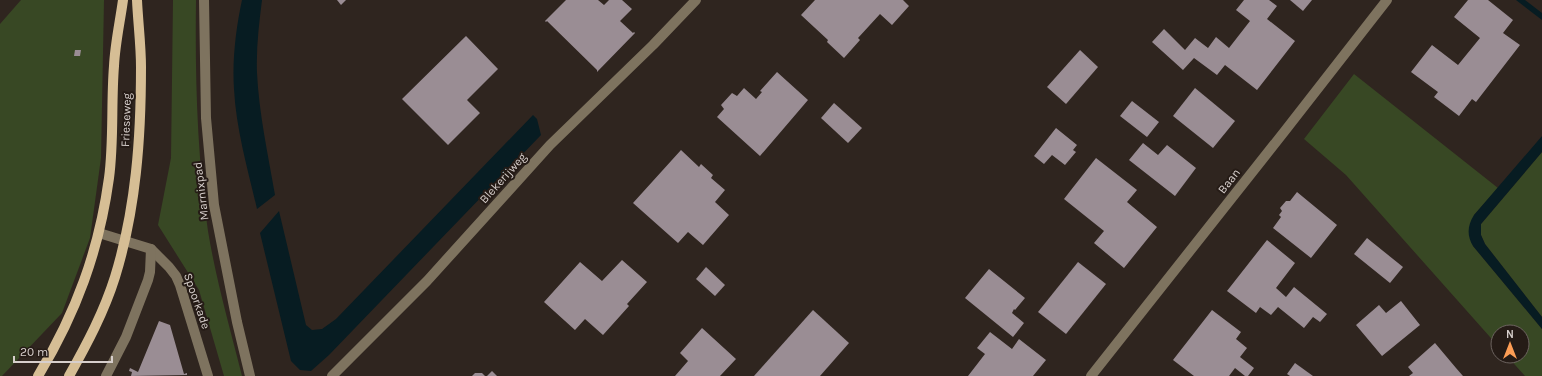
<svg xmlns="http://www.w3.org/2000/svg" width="1542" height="376" font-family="Karla,sans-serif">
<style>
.green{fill:#384824}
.water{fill:#071c22}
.building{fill:#9a8d94}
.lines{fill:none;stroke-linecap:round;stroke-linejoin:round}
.minor{stroke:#7e735f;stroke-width:10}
.major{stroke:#d6be95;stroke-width:10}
.labels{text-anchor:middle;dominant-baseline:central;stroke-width:4;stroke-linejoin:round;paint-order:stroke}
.street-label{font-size:12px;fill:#d7cfcc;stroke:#251b16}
</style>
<rect width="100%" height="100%" fill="#2f251f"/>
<g class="green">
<path d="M21,0H104L101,158L90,238L62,313L2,376H0V24Z"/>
<path d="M173,0H196C195,77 197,154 208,231C216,280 230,328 242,376H224L199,290L158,225L171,158Z"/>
<path d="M1354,74L1498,188L1474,215L1473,246L1542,329V376H1525L1507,356H1522V332H1498V346L1346,175L1304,139Z"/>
<path d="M1542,152V317L1485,244L1481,235V224Z"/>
</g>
<g class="water">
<path d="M242,0H262C259,24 256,49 257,73C259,114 268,154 275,195L257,209C248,170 236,129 234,89C232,60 236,28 242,0Z"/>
<path d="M1516,0H1525L1542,13V20Z"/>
<path d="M533,115L537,119L541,135L329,355L311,371L300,370L291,361L260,233L279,211L306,325L312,330L322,329L336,319Z"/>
<path d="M1542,136V152L1481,224V235L1485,244L1542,317V329L1473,246C1467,236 1467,226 1474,215Z"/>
</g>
<g class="building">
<path d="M337,0H346L341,5Z"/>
<path d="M566,0H598L604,5L609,0H622L632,9L620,21L633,33L634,32L635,33L597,72V70L547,21L546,22L545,21Z"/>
<path d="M815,0H903L909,6L892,25L880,14L858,38L860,40L844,58L827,42L828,40L801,15Z"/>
<path d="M1244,0H1269L1277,6L1267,19L1295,41L1257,90L1225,65L1217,75L1194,58L1183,70L1152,42L1164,29L1185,50L1195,38L1208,48L1216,37L1229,48L1250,21L1236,10Z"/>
<path d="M1290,0H1312L1303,11Z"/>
<path d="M1468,0H1488L1513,20L1503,33L1520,45L1476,102L1472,99L1459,116L1434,97L1438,92L1411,72L1432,45L1458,65L1480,38L1454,17Z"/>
<path d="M466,36L498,69L467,100L480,113L448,145L402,99Z"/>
<path d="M75,50H81L80,56H74Z"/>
<path d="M1080,50L1098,67L1066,104L1047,87Z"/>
<path d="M777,72L808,100L760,156L717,117L724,109L721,105L732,93L737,96L744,88L756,99L762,92L760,91Z"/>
<path d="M1195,88L1235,121L1213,148L1173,116Z"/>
<path d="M1132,101L1159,122L1147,137L1120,116Z"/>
<path d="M834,103L862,128L848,143L821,118Z"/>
<path d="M1056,128L1077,145L1073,150L1076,152L1065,165L1052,155L1044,164L1034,156Z"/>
<path d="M1143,143L1158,155L1167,145L1196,168L1175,196L1129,160Z"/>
<path d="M681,150L699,167L701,164L713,175L711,178L725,190L715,202L729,215L703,245L688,232L678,243L633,203Z"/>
<path d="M1096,158L1137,190L1127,202L1157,227L1124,268L1094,243L1104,231L1064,199Z"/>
<path d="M1297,192L1337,225L1311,258L1273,228L1281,217L1279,215L1282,211L1280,208L1286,201H1290Z"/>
<path d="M1367,238L1403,267L1390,283L1354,254Z"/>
<path d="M1267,240L1295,263L1276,288L1286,297L1294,287L1327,314L1320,322L1313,317L1304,328L1278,307L1271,315L1260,307L1256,313L1227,291Z"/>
<path d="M622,260L647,282L627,304L629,306L603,335L585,319L575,330L544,302L580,262L602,281Z"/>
<path d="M1078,262L1106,284L1066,334L1038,312Z"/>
<path d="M706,267L725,285L715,296L696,279Z"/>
<path d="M989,269L1025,298L1015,310L1014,309L1012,313L1024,323L1013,337L965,298Z"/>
<path d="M1401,301L1420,325L1382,356L1356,325L1379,305L1386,313Z"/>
<path d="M813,310L849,343L820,376H754Z"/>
<path d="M1212,310L1241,332L1236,339L1247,348L1240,357L1254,368L1248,376H1245L1235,368L1229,376H1194L1173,360Z"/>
<path d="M159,321L170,325L184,374L187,373V375L131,376L132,372L129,371L130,368L138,372Z"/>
<path d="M702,328L736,359L720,376H675L688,361L680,353Z"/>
<path d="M990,332L1012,349L1019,339L1046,360L1033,376H968L985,354L977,348Z"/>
<path d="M1435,343L1456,368L1463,376H1409L1413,373L1408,367Z"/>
<path d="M1295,363L1313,376H1290L1287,374Z"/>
<path d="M492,371L497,376H487Z"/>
<path d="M475,373H482L485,376H472Z"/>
</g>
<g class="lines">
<g class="minor">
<path d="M204,0L206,118L214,205L237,322L250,376"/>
<path d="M99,233L151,249L169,267L176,276L180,285L208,376"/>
<path d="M106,376L126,337L148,280L150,272L151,249"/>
<path d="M332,376L427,281L550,145L653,45L696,0"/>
<path d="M1091,376L1284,132L1387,0"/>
</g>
<g class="major">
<path d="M38,376C76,313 99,251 109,178C114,141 111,103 114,66C115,44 120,22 123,0"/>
<path d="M69,376C87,344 104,312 115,277C136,209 141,138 141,67C141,45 138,22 137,0"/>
</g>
</g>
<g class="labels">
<g class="street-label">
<text transform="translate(126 120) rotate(-88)">Frieseweg</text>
<text transform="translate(503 178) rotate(-48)">Blekerijweg</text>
<text transform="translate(1229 181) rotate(-52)">Baan</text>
<text transform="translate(201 191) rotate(-97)">Marnixpad</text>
<text transform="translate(197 301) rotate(71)">Spoorkade</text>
</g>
</g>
<g transform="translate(1510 344)"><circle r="19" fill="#251b16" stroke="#6c635f"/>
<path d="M0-3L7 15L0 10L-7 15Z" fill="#fd9d55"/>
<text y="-6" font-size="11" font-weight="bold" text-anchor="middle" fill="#d7cfcc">N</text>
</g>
<path d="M14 356v6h98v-6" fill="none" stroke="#d7cfcc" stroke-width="2"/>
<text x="20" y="356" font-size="12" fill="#d7cfcc" stroke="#251b16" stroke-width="3" paint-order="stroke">20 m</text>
</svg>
